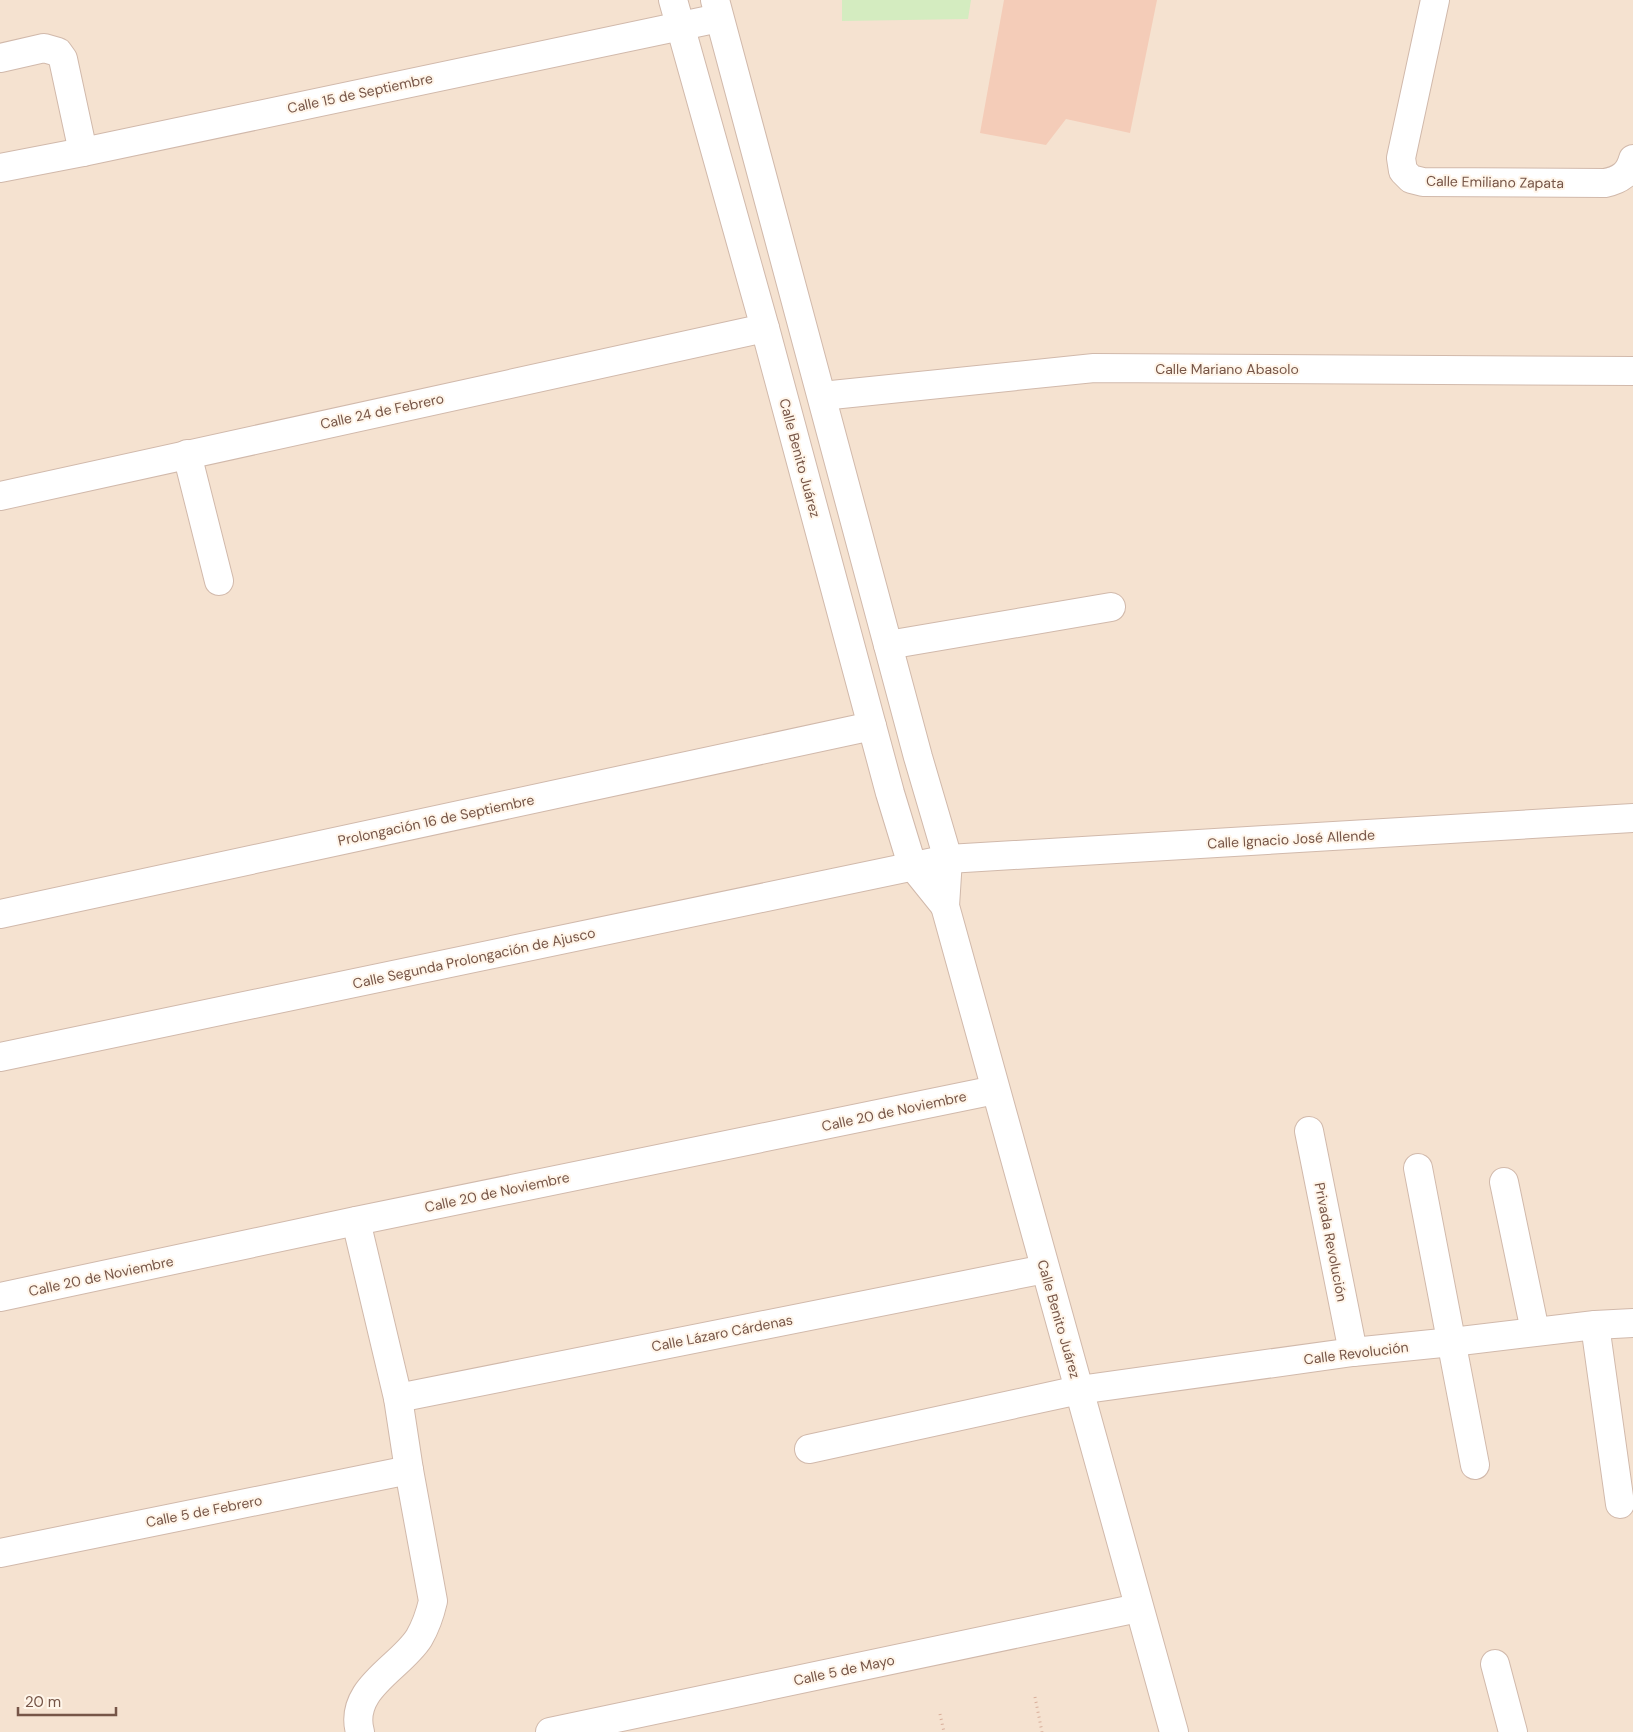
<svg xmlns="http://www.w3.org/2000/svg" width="1633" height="1732" font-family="'DM Sans',sans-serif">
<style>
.residential{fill:#f5e2d0}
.green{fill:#d4ecc0}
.building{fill:#f4ccb8}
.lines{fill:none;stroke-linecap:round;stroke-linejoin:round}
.minor-casing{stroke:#d1b9ab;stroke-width:30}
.path{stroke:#d9af9b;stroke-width:3;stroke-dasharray:1 4;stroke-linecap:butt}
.minor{stroke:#fff;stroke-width:28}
.labels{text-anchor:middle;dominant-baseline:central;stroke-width:4;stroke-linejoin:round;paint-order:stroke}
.street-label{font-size:14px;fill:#765547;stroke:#fff5e9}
</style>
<rect width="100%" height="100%" fill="#fdf1e2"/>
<rect class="residential" x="0" y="0" width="1633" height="1732"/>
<path class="green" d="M842,0H971L968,19L842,21Z"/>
<path class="building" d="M1004,0H1157L1130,133L1066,119L1046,145L980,133Z"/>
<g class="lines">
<g class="minor-casing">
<g id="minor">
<path d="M673,0L765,328L890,793L912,865L945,906"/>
<path d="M715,0L918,757L948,859L945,906L1174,1732"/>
<path d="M1435,0L1401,158L1403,171L1411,179L1423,182L1605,183C1620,180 1629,174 1633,159"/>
<path d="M0,58L44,48L58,52L63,59L83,152"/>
<path d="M0,168L83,152L719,18"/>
<path d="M822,396L1094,368L1633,371"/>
<path d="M187,454L219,581"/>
<path d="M0,496L765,328"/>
<path d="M888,645L1111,607"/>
<path d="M0,914L872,726"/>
<path d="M0,1057L948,859L1633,818"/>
<path d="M1309,1131L1353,1352"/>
<path d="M1418,1168L1475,1465"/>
<path d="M1504,1182L1535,1331"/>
<path d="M356,1221L398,1398L409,1470L433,1601C430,1614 426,1626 419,1638C400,1668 348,1689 360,1732"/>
<path d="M0,1297L356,1221L995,1090"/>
<path d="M1595,1325L1620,1504"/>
<path d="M398,1398L1045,1269"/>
<path d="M809,1449L1079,1390L1353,1352L1452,1342L1595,1325L1633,1323"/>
<path d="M0,1553L409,1470"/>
<path d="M1495,1664L1513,1732"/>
<path d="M550,1732L1138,1608"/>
</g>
</g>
<g class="path">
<path d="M1035,1697L1042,1732"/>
<path d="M940,1714L944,1732"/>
</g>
<use href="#minor" class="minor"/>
</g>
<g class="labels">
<g class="street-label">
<text transform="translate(360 93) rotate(-12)">Calle 15 de Septiembre</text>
<text transform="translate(1495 182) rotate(1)">Calle Emiliano Zapata</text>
<text x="1227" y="369">Calle Mariano Abasolo</text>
<text transform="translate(382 411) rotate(-12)">Calle 24 de Febrero</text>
<text transform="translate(800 458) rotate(75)">Calle Benito Juárez</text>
<text transform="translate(436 820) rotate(-12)">Prolongación 16 de Septiembre</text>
<text transform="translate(1291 839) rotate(-3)">Calle Ignacio José Allende</text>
<text transform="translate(474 958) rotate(-12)">Calle Segunda Prolongación de Ajusco</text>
<text transform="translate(894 1111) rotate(-12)">Calle 20 de Noviembre</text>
<text transform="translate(497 1192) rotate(-12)">Calle 20 de Noviembre</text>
<text transform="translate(1331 1242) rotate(79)">Privada Revolución</text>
<text transform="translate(101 1276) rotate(-12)">Calle 20 de Noviembre</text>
<text transform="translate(1059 1319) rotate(74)">Calle Benito Juárez</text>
<text transform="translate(722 1333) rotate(-11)">Calle Lázaro Cárdenas</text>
<text transform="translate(1356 1353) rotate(-7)">Calle Revolución</text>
<text transform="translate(204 1511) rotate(-11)">Calle 5 de Febrero</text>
<text transform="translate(844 1670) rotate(-12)">Calle 5 de Mayo</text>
</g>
</g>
<path d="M18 1707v8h98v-8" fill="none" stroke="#765547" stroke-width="2.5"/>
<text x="25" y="1707" font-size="15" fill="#765547" stroke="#fff5e9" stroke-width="4" paint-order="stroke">20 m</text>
</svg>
